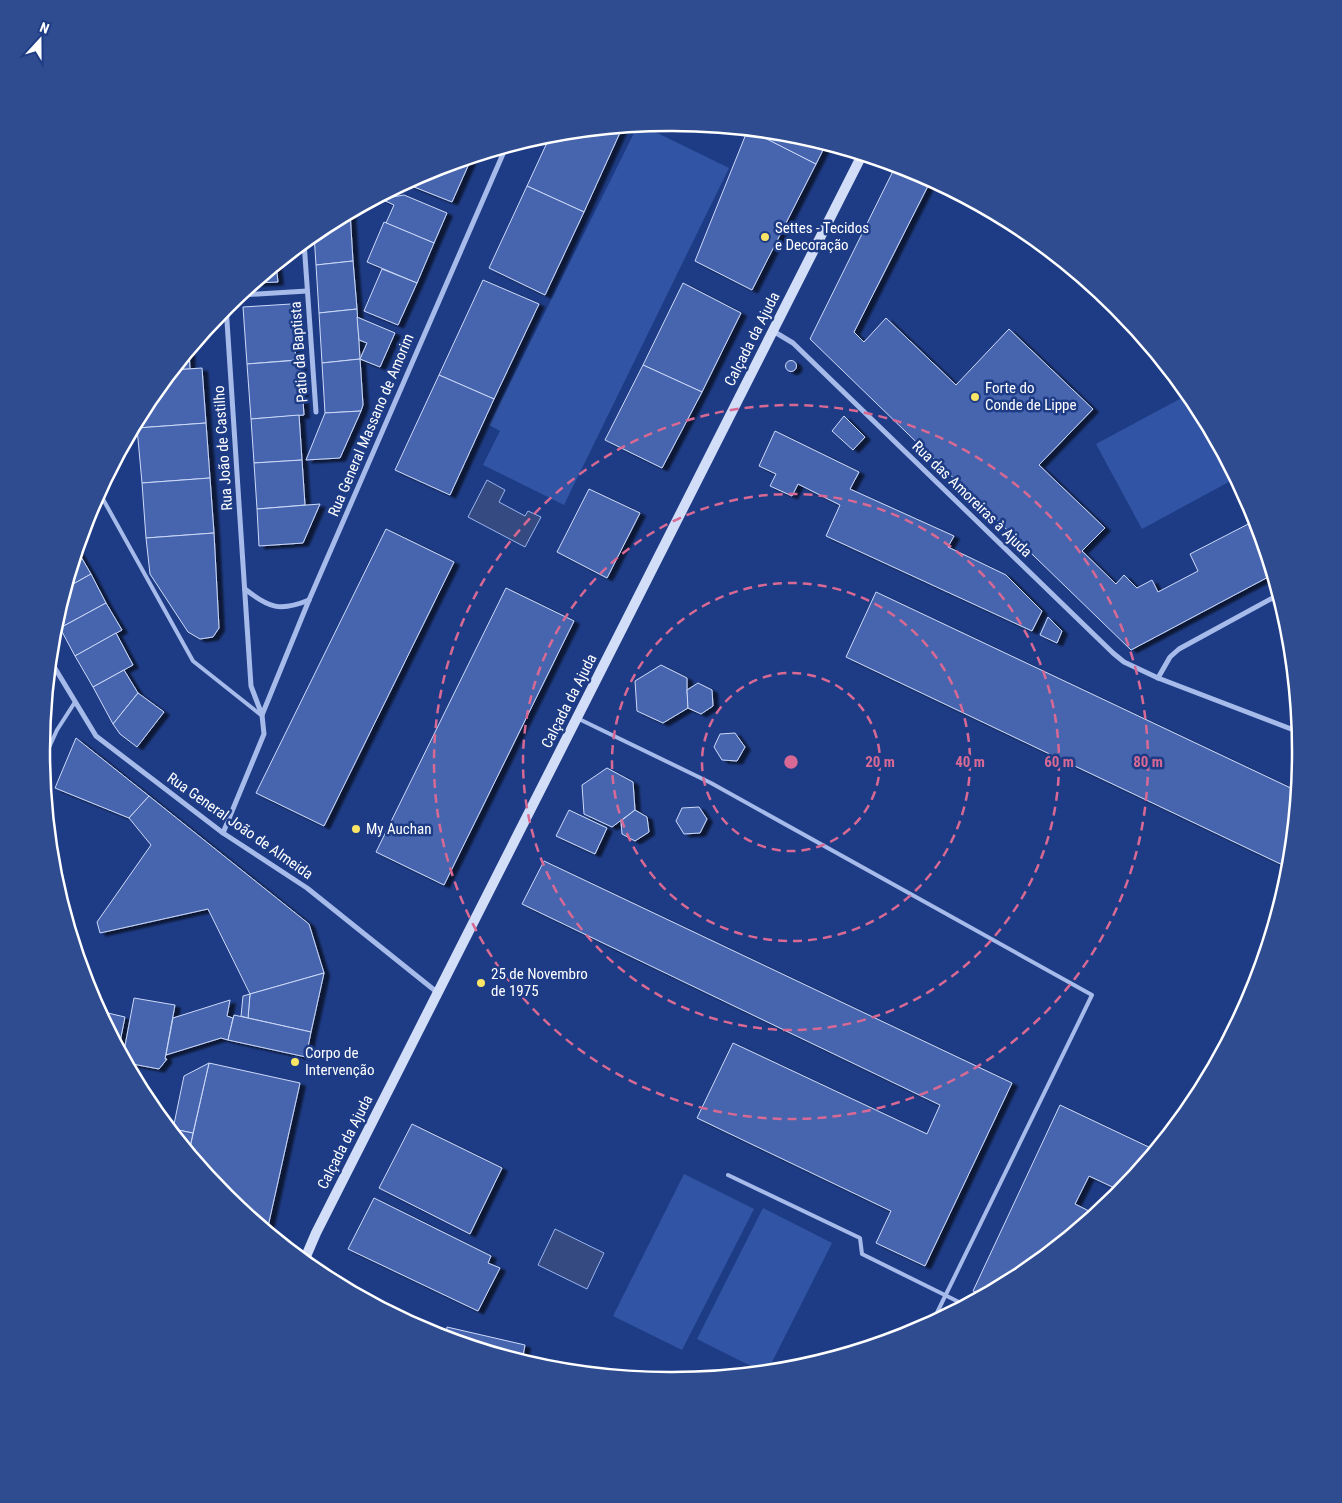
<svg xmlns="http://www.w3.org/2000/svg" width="1342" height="1503" font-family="'Roboto Condensed',sans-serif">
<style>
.green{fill:#3154a4}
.water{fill:#344a81;stroke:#9ab4ec}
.building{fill:#4665af;stroke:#ccd9f8;filter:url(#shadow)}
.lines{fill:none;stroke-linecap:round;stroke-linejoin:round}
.lane{stroke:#a7bbeb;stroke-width:4}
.street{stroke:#a7bbeb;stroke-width:5}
.secondary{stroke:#d2ddf8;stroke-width:10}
.ring{fill:none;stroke:#d76994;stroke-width:2.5;stroke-dasharray:9 6}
.poi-dot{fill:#fae566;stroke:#1e3c86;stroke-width:2}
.labels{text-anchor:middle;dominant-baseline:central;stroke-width:5;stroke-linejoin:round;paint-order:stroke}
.poi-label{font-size:15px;fill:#fff;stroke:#1e3c86;text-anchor:start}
.street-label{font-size:15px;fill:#fff;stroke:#1e3c86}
.rim{fill:none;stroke:#fff;stroke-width:2.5}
.centre{fill:#d76994;stroke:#1e3c86;stroke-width:2.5}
.ring-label{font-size:15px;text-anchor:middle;font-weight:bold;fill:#d76994;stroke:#1e3c86;stroke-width:5;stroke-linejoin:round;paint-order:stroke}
</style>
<defs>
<filter id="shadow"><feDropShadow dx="5.5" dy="3" stdDeviation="1" flood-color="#0009"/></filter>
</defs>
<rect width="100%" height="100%" fill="#1e3c86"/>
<g class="green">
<path d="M638,125H641L729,168L564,505L483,465L500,431L489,425Z"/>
<path d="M1189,394L1236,478L1142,529L1096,444Z"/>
<path d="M684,1174L754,1209L682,1350L613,1316Z"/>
<path d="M763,1208L832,1243L767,1372H763L697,1339Z"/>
</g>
<g class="water">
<path d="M487,480L505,490L499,502L525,516L528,511L541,517L525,547L468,517Z"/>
<path d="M555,1229L604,1253L587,1289L538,1265Z"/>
</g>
<g class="building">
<path d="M623,126L584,212L527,186L551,134Z"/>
<path d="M748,129L816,164L752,290L695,261Z"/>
<path d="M761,131L794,134L826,144L816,164L759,135Z"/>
<path d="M472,157L452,202L404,183L430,170Z"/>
<path d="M896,165L912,170L931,180L854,332L864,342L886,318L956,385L1009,329L1093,409L1039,465L1105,528L1082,551L1116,584L1124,575L1137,588L1152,580L1158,592L1198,571L1190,554L1256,520L1272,575L1131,650L810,339Z"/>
<path d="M527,186L584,212L545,295L489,268Z"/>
<path d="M404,195L447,213L434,243L386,223L394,205L381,199Z"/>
<path d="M350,212L353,261L316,265L314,234Z"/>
<path d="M384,222L434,243L417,283L367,262Z"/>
<path d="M353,261L357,309L319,313L316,265Z"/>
<path d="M276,265L278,282L255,283Z"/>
<path d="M382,269L417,283L398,325L364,311Z"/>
<path d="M483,280L539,304L494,399L439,375Z"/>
<path d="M683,283L741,313L702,392L643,365Z"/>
<path d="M291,304L296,360L247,364L243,307Z"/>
<path d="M357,309L360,359L322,363L319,313Z"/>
<path d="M357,317L395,333L380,367L360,359L367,343L359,340Z"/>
<path d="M189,351L190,369L173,370Z"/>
<path d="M360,359L363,405L361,411L325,413L322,363Z"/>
<path d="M300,360L304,415L251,419L247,364Z"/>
<circle cx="791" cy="366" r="5.5"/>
<path d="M643,365L702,392L662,468L605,440Z"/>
<path d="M202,368L206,423L137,428V421L148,401L173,370Z"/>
<path d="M439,375L494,399L450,495L395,470Z"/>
<path d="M361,411L340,458L306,460L325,413Z"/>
<path d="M299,415L302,460L254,463L251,419Z"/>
<path d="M844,416L865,437L853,450L832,431Z"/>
<path d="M206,423L210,478L142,483L137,428Z"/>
<path d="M775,431L859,472L850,489L954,536L948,547L1006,575L1042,611L1032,631L826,536L840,505L798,484L792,496L770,486L776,474L759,466Z"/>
<path d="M302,460L305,505L257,509L254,463Z"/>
<path d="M210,478L214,533L146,538L142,483Z"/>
<path d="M589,489L640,513L607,578L557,552Z"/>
<path d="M320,504L303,543L259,546L257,509Z"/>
<path d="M386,529L454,562L324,826L256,793Z"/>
<path d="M214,533L219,628L213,637L200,639L188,632L150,574L146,538Z"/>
<path d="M77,550L91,574L66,588Z"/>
<path d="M91,574L106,603L60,628L56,620L66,588Z"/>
<path d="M506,588L574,621L444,885L376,852Z"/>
<path d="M876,592L1297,791L1289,868L846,657Z"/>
<path d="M106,603L122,630L75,656L60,628Z"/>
<path d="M1048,617L1062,631L1057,643L1040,635Z"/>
<path d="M116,633L133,665L93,687L75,656Z"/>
<path d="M661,665L687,678V690L688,708L663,723L637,711L635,681Z"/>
<path d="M124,670L138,693L113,724L93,687Z"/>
<path d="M698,683L712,690L713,706L701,714L688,708L687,690Z"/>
<path d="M138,693L164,712L137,747L120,734L113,724Z"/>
<path d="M735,733L745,747L737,761L722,760L714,747L720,734Z"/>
<path d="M76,738L149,796L129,818L55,788Z"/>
<path d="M607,768L633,782L635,810L612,827L584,814L582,785Z"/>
<path d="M149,796L309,924L324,973L250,994L208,909L100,933L97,922L151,845L129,818Z"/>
<path d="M699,807L707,819L700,833L684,834L676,821L682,808Z"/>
<path d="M569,810L607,828L595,854L556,836Z"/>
<path d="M635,810L647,817L649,832L635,841L622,834L621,821Z"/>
<path d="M544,861L1012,1083L925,1266L876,1243L891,1211L697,1118L733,1043L927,1134L940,1105L522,904Z"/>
<path d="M324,973L311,1032L248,1018L250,994Z"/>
<path d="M250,994L248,1018L241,1016L243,996Z"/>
<path d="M134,998L175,1005L165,1059H167L159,1069L127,1063L124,1058L122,1051H124Z"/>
<path d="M230,1000L227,1016L233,1018L228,1040L221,1038L166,1055L173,1018Z"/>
<path d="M99,1011L125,1017L119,1047Z"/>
<path d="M234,1015L311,1032L306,1057L228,1040Z"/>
<path d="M209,1063L300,1083L267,1231L226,1197L189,1152Z"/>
<path d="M209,1063L193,1133L173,1129L184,1076Z"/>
<path d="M1060,1105L1155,1150L1121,1191L1089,1176L1075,1204L1095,1214L1021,1275L983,1295L973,1291Z"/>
<path d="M412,1124L502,1168L470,1234L379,1188Z"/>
<path d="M173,1129L193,1133L189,1152L172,1131Z"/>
<path d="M374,1198L491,1256L488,1263L500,1268L478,1311L348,1249Z"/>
<path d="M447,1327L525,1345L522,1361L445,1338Z"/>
</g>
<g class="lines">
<g class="lane">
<path d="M99,492L193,661L261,715"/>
<path d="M579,719L711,783L1092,995L932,1323"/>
<path d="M42,763L57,730L75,702"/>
<path d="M728,1175L860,1238L862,1254L965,1305"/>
</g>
<g class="street">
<path d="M304,242L316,412"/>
<path d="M240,295L307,291"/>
<path d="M773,331L793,343L1113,653L1124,662L1158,678L1299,732"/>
<path d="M245,589C269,608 280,612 309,600"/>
<path d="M50,660L96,736L223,833L307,888L438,993"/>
<path d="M1158,678L1170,657L1179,649L1278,595"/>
<path d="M262,715L309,600L506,147"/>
<path d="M223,833L264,734L262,715L251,686L226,306"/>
</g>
<path class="secondary" d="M304,1261L316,1233L862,155"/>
</g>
<g class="ring">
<circle cx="791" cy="762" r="89"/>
<circle cx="791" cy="762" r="179"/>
<circle cx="791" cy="762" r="268"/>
<circle cx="791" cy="762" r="357"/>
</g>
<g class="poi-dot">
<circle cx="765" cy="237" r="5"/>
<circle cx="975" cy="397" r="5"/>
<circle cx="356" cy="829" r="5"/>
<circle cx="481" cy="983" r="5"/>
<circle cx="295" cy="1062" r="5"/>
</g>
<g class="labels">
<g class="poi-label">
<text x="775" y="228">Settes - Tecidos<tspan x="775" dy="17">e Decoração</tspan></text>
<text x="985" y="388">Forte do<tspan x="985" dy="17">Conde de Lippe</tspan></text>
<text x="366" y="829">My Auchan</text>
<text x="491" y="974">25 de Novembro<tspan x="491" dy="17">de 1975</tspan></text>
<text x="305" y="1053">Corpo de<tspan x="305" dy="17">Intervenção</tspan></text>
</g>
<g class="street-label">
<text transform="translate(752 339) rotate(-63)">Calçada da Ajuda</text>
<text transform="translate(299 352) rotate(-94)">Patio da Baptista</text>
<text transform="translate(371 425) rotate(-67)">Rua General Massano de Amorim</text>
<text transform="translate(223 448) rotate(-94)">Rua João de Castilho</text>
<text transform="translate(972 499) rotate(44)">Rua das Amoreiras à Ajuda</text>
<text transform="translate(569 701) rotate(-63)">Calçada da Ajuda</text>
<text transform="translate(240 826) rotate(35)">Rua General João de Almeida</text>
<text transform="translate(345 1142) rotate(-63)">Calçada da Ajuda</text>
</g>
</g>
<path d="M0 0H1342V1503H0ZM670 131H672A620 620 0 0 1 1292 751V752A620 620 0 0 1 672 1372H670A620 620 0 0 1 50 752V751A620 620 0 0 1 670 131Z" fill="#304c90" fill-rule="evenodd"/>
<path class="rim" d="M670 131H672A620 620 0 0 1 1292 751V752A620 620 0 0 1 672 1372H670A620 620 0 0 1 50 752V751A620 620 0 0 1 670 131Z"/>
<circle cx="791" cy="762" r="8" class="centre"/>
<g class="ring-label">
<text x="880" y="767">20 m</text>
<text x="970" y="767">40 m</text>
<text x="1059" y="767">60 m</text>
<text x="1148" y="767">80 m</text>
</g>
<g transform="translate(40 40) rotate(21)" stroke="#1e3c86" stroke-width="4" paint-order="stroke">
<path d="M0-4L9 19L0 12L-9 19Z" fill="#ffffff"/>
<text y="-8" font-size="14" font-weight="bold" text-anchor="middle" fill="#ffffff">N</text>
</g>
</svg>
